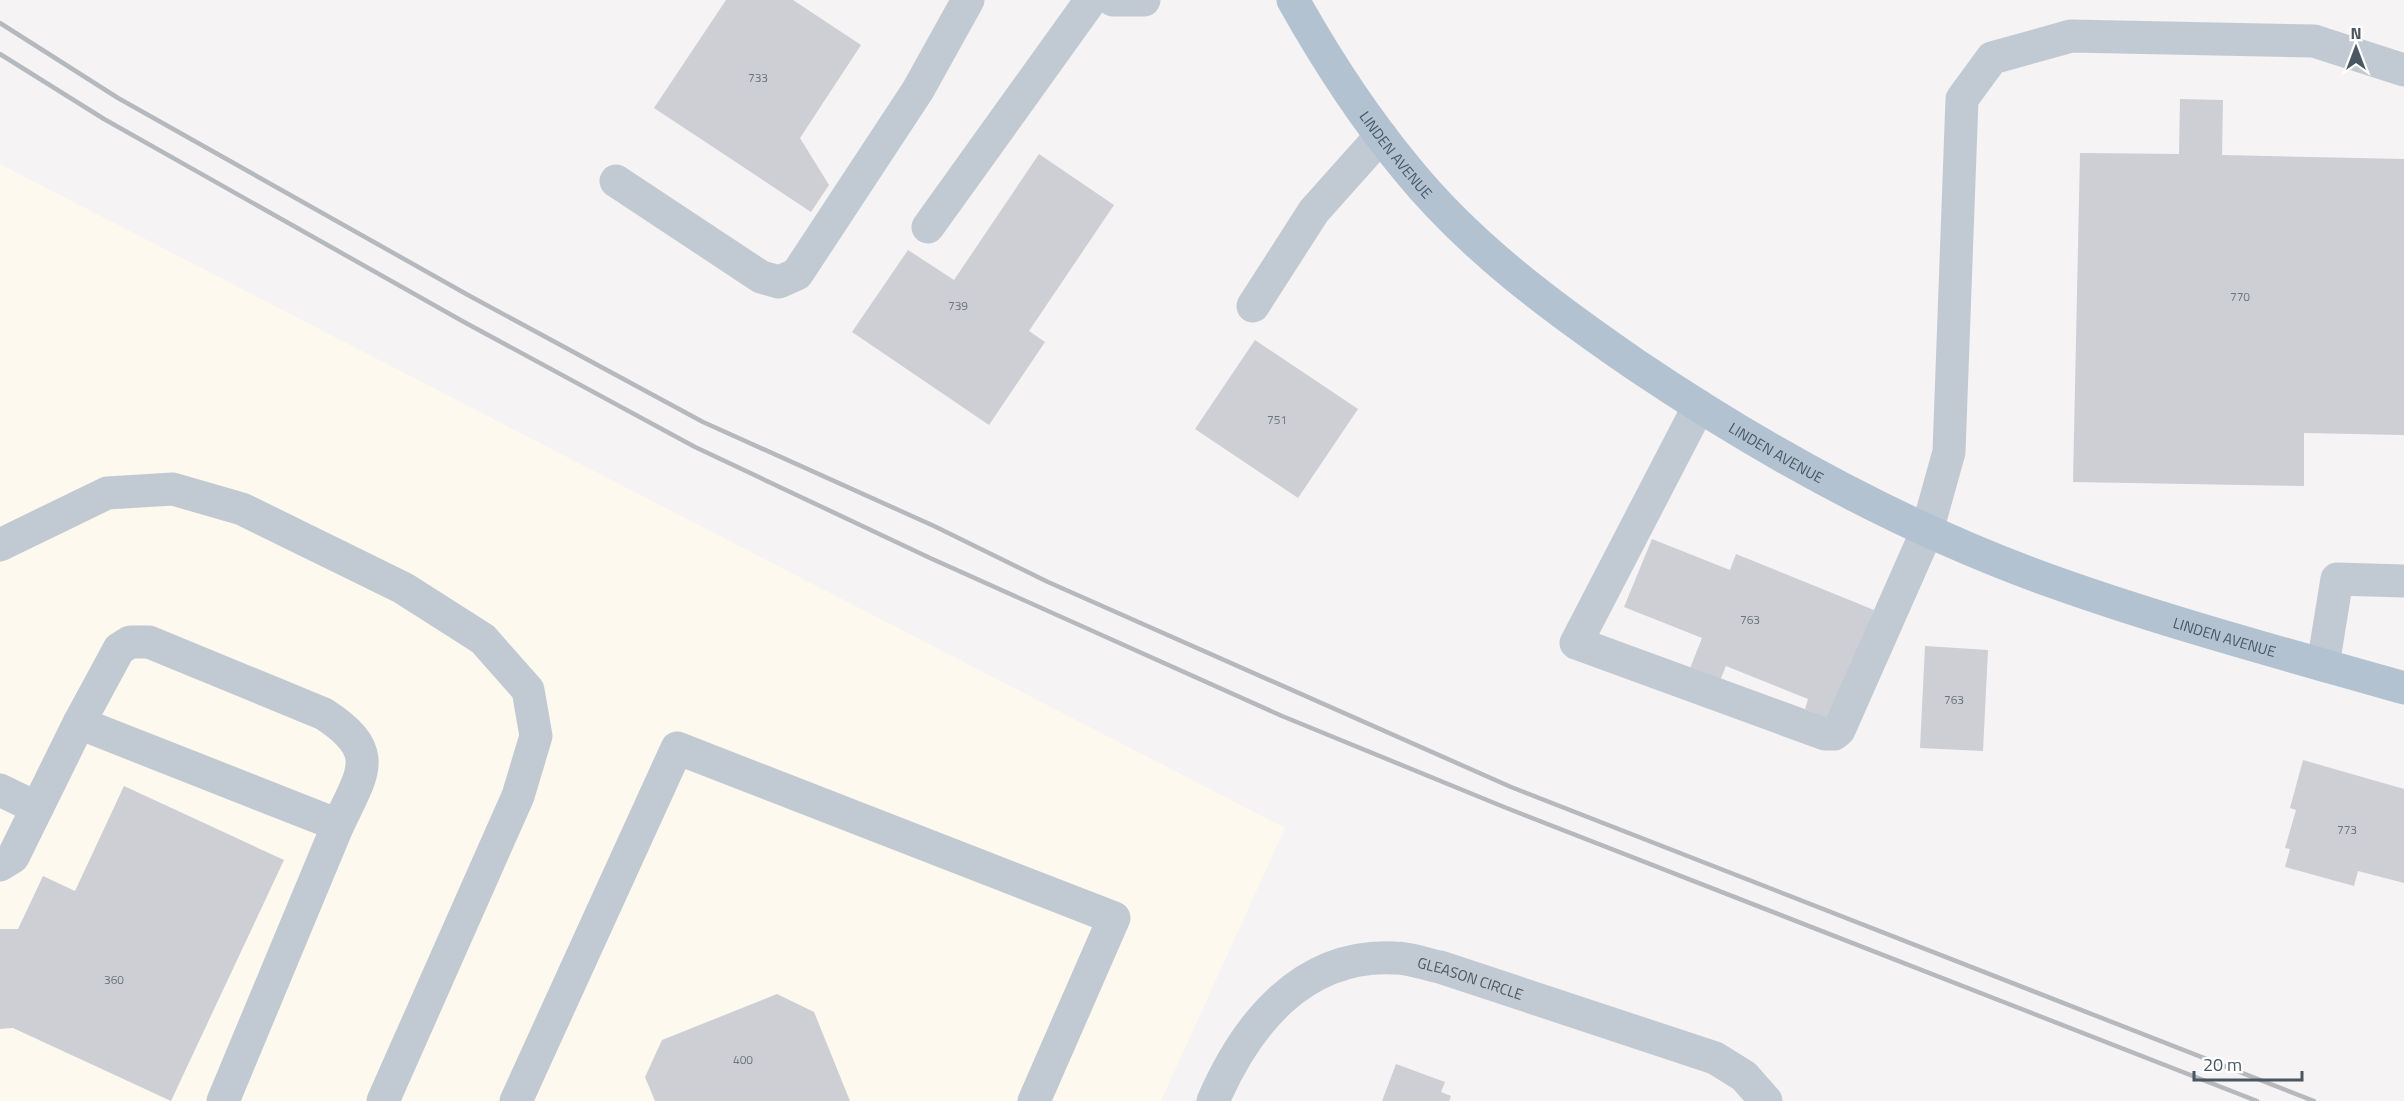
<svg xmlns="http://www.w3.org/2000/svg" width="2404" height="1101" font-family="'Titillium Web',sans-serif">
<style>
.commercial{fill:#fdf9ef}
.building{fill:#cdcfd5}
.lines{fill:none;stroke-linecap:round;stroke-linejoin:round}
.minor{stroke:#c1cad2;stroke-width:33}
.major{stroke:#b3c2d1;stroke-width:33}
.rail{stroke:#b5b8bd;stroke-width:4.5}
.labels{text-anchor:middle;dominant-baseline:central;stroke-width:4.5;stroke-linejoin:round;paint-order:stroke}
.number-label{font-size:12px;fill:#6b747e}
.street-label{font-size:15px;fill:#4a5661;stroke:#fff}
</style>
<rect width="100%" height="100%" fill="#f5f3f3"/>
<path class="commercial" d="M0,164L1285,828L1161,1101H0Z"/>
<g class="building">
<path d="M726,0H793L861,45L800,138L829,185L811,212L654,108Z"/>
<path d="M2180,99L2223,100L2222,155L2404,159V435L2304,433V486L2073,482L2080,153L2179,154Z"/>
<path d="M1039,154L1114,205L1029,331L1045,342L989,425L852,332L908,250L954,280Z"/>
<path d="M1255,340L1358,409L1298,498L1195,429Z"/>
<path d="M1652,539L1730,570L1736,554L1874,610L1830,719L1805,709L1808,699L1726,666L1719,683L1689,671L1702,638L1624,607Z"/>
<path d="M1925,646L1988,650L1983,751L1920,748Z"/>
<path d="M2303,760L2404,789V883L2358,871L2354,886L2285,867L2290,849L2285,848L2296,810L2290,808Z"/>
<path d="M124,786L284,860L171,1101L13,1028L0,1029V929H18L43,876L75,891Z"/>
<path d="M777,994L814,1012L850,1101H655L645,1077L662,1040Z"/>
<path d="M1396,1064L1445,1082L1441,1092L1451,1096L1449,1101H1382Z"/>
</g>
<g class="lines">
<g class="minor">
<path d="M1113,0H1144"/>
<path d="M616,181L761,277L779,282L797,274L918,90L968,0"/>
<path d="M928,227L1091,0"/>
<path d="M1253,306L1314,211L1381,136"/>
<path d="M1699,406L1576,643L1825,734H1834L1839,730L1927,531L1949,452L1962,99L1992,58L2071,36L2314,41L2404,70"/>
<path d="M0,545L107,493L173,489L242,509L403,588L483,639L528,690L536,736L518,796L383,1101"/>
<path d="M2323,665L2337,579L2404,581"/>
<path d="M79,723L119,649L130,642H149L324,714C382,752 363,772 338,825"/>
<path d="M0,790L37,808"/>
<path d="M0,865L13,857L79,723L338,825L223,1101"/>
<path d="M516,1101L677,748L1114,918L1034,1101"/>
<path id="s1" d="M1213,1101C1246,1025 1302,953 1395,958C1410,958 1425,964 1440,967L1715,1058L1744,1076L1766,1101"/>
</g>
<path class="major" id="s2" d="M1293,0C1326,59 1363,116 1406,168C1470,247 1553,308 1636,365C1765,452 1901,527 2048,580C2165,622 2285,654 2404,688"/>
<g class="rail">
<path d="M0,23L118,98L468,295L703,422L934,526L1048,582L1511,787L2314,1101"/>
<path d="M0,54L104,119L464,322L695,447L930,558L1282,716L1504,807L2257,1101"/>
</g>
</g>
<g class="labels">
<g class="number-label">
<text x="758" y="77">733</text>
<text x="2240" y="296">770</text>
<text x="958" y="305">739</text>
<text x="1277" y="419">751</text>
<text x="1750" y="619">763</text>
<text x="1954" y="699">763</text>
<text x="2347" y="829">773</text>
<text x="114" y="979">360</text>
<text x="743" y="1059">400</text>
</g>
<g class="street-label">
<text stroke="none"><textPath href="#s2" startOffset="186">LINDEN AVENUE</textPath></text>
<text stroke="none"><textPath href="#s2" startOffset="672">LINDEN AVENUE</textPath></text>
<text stroke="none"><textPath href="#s2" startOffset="1158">LINDEN AVENUE</textPath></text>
<text stroke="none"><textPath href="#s1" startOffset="326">GLEASON CIRCLE</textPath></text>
</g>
</g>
<g transform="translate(2356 48)" stroke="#ffffff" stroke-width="4.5" paint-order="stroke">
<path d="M0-4.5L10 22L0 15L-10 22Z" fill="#4a5661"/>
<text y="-9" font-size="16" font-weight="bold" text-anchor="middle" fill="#4a5661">N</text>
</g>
<path d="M2194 1071v9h108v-9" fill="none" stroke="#4a5661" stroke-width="3"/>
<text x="2203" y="1071" font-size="18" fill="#4a5661" stroke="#ffffff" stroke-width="4.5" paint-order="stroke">20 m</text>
</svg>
